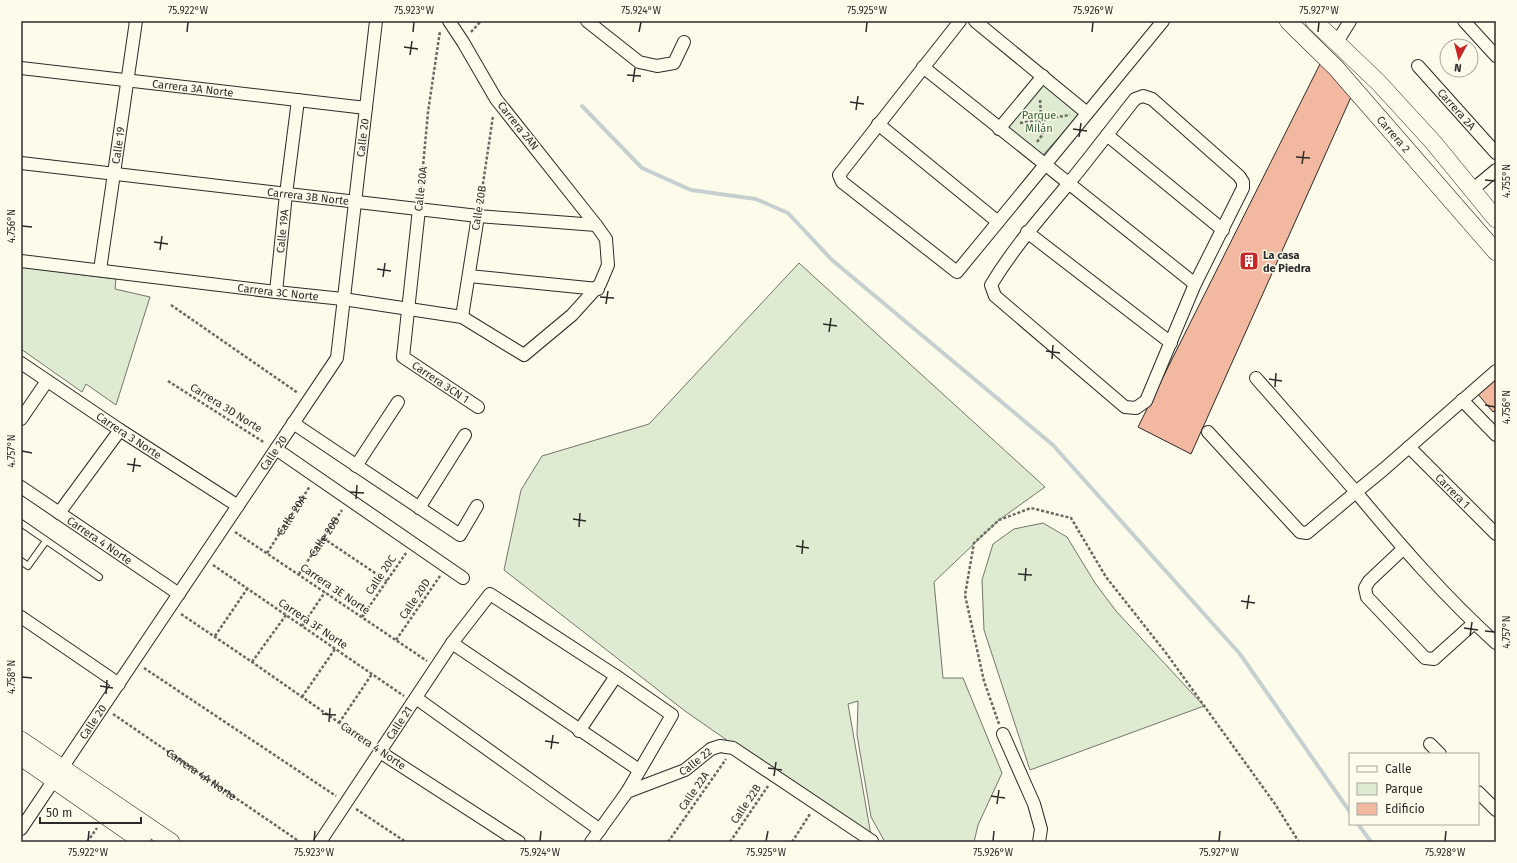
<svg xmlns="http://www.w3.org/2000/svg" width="1517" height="863" font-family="'Fira Sans',sans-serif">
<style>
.green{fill:#deebd1;stroke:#74746e}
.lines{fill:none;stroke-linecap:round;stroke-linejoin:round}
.stream{stroke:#c7d0d0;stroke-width:4}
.building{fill:#f2b8a0;stroke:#2b2b2b}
.lane-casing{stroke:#2b2b2b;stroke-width:8}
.street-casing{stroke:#2b2b2b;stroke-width:14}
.secondary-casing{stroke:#2b2b2b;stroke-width:18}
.path{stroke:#6a6964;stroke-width:2.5;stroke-dasharray:3 2;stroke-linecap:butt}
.lane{stroke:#fdfbea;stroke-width:6}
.street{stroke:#fdfbea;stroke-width:12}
.secondary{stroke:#fdfbea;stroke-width:17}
.ticks{fill:none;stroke:#2b2b2b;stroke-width:1.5}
.labels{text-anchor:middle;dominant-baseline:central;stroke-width:3;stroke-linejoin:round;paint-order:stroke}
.street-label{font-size:11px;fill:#2b2b2b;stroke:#fdfbea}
.park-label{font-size:11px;fill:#34623c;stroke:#fdfbea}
.poi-label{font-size:11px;font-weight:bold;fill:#2b2b2b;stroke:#fdfbea;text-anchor:start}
.neatline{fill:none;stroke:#2b2b2b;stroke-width:1.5}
.ticks-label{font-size:10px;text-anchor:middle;fill:#2b2b2b}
</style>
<rect width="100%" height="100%" fill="#fdfbea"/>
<g class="green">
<path d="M1040,80L1080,114L1042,156L1002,125Z"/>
<path d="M799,263L1045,487L999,520L934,582L943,678H963L1002,773L978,825L974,842H885L871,817L857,735L858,701L848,704L872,841L685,711L504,570L521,490L542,456L649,424Z"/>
<path d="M21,267L116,279L115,289L150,297L116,405L86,384L82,392L21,349Z"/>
<path d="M1043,523L1067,537L1095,583L1116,611L1204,706L1030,770L984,630L982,580L993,544L1014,529Z"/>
</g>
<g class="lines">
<g class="stream">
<path d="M582,106L642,168L691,190L756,199L788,213L832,260L1053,445L1240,654L1350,812"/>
<path d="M1358,824L1371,842"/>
</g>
</g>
<g class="building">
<path d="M1321,62L1352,95L1191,454L1138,427Z"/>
<path d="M1493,380L1496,383V410L1493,412L1477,393Z"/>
</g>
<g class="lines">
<g class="lane-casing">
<g id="lane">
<path d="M21,523L99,577"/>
<path d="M21,561L28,566L46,541"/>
</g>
</g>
<g class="street-casing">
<g id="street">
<path d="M587,21L639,62L657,66L674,63L684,42"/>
<path d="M960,21L839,175L842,182L957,272L1163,21"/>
<path d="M975,21L1087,113"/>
<path d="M1464,21L1496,56"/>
<path d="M1337,42L1350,21"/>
<path id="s4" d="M1418,66L1496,153"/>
<path d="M923,67L1195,284"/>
<path id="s5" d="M21,68L366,108"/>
<path d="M1143,96L1152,99L1239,176L1243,182V188L1195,284L1146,401L1136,408L1125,407L995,296L991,285C1014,247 1041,217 1069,183C1091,156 1113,127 1135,99Z"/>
<path d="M878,124L998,222"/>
<path d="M999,129L1043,76"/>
<path d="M1107,135L1223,230"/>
<path id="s6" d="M21,163L478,216L596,225"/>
<path d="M1472,190L1496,170"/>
<path id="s7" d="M419,209L403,357L478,407"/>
<path d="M1027,232L1171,343"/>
<path id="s8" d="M21,261L276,292L343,299L462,317L524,355L572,315L600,284L608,265L606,239L596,225L496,99L463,42L449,21"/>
<path id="s9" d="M100,270L136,21"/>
<path d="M469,276L598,289"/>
<path id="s10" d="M276,292L286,194L298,100"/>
<path d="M462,317L478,216"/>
<path id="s11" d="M21,363L120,430L238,506"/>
<path d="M1496,371L1384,469L1356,492C1400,545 1445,597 1496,643"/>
<path d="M1462,400L1496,435"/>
<path d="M21,419L47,381"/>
<path d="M293,423L460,535L477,506"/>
<path d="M1208,432L1300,532L1307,533L1356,492L1256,378"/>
<path id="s12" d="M1409,447L1496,534"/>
<path d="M276,449L463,578"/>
<path d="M356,466L398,402"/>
<path id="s13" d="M21,487L179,594"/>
<path d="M419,508L465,435"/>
<path d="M59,513L120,430"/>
<path d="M1403,549L1369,581L1365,588L1367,597L1425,658L1434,659L1474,623"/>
<path d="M21,617L119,684"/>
<path d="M452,643L639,770"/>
<path d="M416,698L600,830"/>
<path d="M579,731L616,676L672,715L627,792"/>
<path d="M1003,734L1034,804L1041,829L1039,842"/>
<path d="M1430,744L1440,754"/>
<path d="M380,752L519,842"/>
<path d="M1478,792L1496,810"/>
<path id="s14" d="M21,829L337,358L376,21"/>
<path id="s15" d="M320,842L452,643L490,594L616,676"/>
<path id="s16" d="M591,842L627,792L685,770L711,749L720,746L733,748L872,841"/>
</g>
</g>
<g class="secondary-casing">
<g id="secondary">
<path id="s17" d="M1288,21L1336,68L1496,252"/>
<path d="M1314,21L1378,82L1433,142L1496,219"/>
<path d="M21,740L171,842"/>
<path d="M21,757L143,842"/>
</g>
</g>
<g class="path">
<path d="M471,32L481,21"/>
<path d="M1040,100L1041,116"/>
<circle cx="1041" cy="119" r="3.5"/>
<path d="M1045,119L1070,115"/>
<path d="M1020,123L1037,120"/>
<path d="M1037,142L1043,134L1041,123"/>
<path d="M420,199L428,112L440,31"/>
<path d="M480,204L493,116"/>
<path d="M171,305L298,393"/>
<path d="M168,381L265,443"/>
<path d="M235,532L427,661"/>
<path d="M323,538L387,581"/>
<path id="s1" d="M267,553L310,486"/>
<path d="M213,565L404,696"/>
<path id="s2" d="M299,574L342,510"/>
<path d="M181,614L252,662L371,745"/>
<path d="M362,617L406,553"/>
<path d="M302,626L325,592"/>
<path d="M215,636L247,589"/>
<path d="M396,640L440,576"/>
<path d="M252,662L286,615"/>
<path d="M144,668L336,796"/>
<path d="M302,697L335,649"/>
<path id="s3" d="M113,714L300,842"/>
<path d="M339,723L372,674"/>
<path d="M999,724L984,681L965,595L974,543L999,520L1031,508L1071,518L1106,577L1166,653L1275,804L1299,842"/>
<path d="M356,809L406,842"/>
<path d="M87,842L97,828"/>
<path d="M668,842L726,759"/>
<path d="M730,842L768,786"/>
<path d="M792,842L810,814"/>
</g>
<use href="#lane" class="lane"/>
<use href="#street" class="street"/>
<use href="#secondary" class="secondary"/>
</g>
<path class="ticks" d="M187,32L188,22M413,32L414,22M639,32L641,22M866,32L867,22M1092,32L1093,22M1318,32L1319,22M404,47L418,49M410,55L412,41M627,75L641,76M633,82L635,68M850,102L864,104M856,110L858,96M1073,129L1087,131M1079,137L1081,123M1296,157L1310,158M1302,164L1304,151M1485,180L1495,181M22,226L32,227M154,242L168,244M160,250L162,236M377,269L391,271M383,277L385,263M600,297L614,298M606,304L608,291M823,324L837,326M829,332L831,318M1046,351L1060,353M1052,359L1053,345M1269,379L1282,381M1275,387L1276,373M1485,405L1495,407M22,451L32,453M127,464L141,466M133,472L135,458M350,492L364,493M356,499L357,485M573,519L586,521M579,527L580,513M796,546L809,548M802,554L803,540M1018,574L1032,575M1025,581L1026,568M1241,601L1255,603M1247,609L1249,595M1464,628L1478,630M1485,631L1495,632M1470,636L1472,622M22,677L32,678M100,686L113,688M106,694L107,680M322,714L336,715M329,722L330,708M545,741L559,743M551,749L553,735M768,768L782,770M774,776L776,762M991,796L1005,798M997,804L999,790M88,841L89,831M314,841L315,831M540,841L541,831M766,841L768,831M993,841L994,831M1219,841L1220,831M1445,841L1446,831"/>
<defs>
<g id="building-square" transform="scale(1)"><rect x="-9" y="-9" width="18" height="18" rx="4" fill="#c62828" stroke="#fdfbea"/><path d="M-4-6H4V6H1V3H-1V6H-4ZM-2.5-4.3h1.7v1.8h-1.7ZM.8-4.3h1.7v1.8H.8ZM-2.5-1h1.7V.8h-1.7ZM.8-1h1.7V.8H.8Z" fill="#fff"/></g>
</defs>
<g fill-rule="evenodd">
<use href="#building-square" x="1249" y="261"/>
</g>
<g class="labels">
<g class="street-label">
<text stroke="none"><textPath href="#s5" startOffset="173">Carrera 3A Norte</textPath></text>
<text stroke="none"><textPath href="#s4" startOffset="58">Carrera 2A</textPath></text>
<text transform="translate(518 126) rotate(51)">Carrera 2AN</text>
<text stroke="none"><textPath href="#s17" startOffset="155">Carrera 2</textPath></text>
<text stroke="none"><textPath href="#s14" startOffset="789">Calle 20</textPath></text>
<text stroke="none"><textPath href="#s9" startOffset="126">Calle 19</textPath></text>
<text transform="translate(421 189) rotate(-84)">Calle 20A</text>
<text stroke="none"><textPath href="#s6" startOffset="289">Carrera 3B Norte</textPath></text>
<text transform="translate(479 208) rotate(-81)">Calle 20B</text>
<text stroke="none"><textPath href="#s10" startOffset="61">Calle 19A</textPath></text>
<text stroke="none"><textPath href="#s8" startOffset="259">Carrera 3C Norte</textPath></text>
<text stroke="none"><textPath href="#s7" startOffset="194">Carrera 3CN 1</textPath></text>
<text transform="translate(226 408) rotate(32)">Carrera 3D Norte</text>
<text stroke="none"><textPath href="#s11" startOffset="130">Carrera 3 Norte</textPath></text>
<text stroke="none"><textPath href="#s14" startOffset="453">Calle 20</textPath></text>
<text stroke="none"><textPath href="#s12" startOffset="62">Carrera 1</textPath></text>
<text stroke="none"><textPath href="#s1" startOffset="45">Calle 20A</textPath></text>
<text stroke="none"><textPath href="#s2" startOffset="45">Calle 20B</textPath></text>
<text stroke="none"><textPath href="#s13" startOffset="95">Carrera 4 Norte</textPath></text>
<text transform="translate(381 575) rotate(-56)">Calle 20C</text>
<text transform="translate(335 589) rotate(34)">Carrera 3E Norte</text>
<text transform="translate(415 599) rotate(-56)">Calle 20D</text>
<text transform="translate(313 624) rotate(34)">Carrera 3F Norte</text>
<text stroke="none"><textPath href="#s14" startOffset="129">Calle 20</textPath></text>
<text stroke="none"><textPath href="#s15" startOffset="143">Calle 21</textPath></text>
<text transform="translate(373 746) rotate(34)">Carrera 4 Norte</text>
<text stroke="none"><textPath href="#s16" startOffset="137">Calle 22</textPath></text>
<text stroke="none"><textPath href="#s3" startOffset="107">Carrera 4A Norte</textPath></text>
<text transform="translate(694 791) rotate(-55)">Calle 22A</text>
<text transform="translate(746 804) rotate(-56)">Calle 22B</text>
</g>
<g class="park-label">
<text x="1039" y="115">Parque<tspan x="1039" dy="13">Milán</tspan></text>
</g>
<g class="poi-label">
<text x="1263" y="255">La casa<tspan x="1263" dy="13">de Piedra</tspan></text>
</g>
</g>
<rect width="1517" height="863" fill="none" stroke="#fdfbea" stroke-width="44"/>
<rect x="1349" y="753" width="130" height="72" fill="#fdfbea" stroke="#a9a89e"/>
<rect x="1357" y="766" width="20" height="6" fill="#fdfbea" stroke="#a9a89e"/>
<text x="1385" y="773" font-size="12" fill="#2b2b2b">Calle</text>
<rect x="1357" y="783" width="20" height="12" fill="#deebd1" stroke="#a9a89e"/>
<text x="1385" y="793" font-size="12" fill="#2b2b2b">Parque</text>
<rect x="1357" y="803" width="20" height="12" fill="#f2b8a0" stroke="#a9a89e"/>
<text x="1385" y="813" font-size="12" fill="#2b2b2b">Edificio</text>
<g transform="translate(1459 58) rotate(187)"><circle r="19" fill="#fdfbea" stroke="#a9a89e"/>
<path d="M0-3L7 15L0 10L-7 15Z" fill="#c62828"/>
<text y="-6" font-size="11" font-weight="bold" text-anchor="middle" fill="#2b2b2b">N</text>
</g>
<path d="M40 817v6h101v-6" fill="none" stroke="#2b2b2b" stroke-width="2"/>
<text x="46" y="817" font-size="12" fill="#2b2b2b" stroke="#fdfbea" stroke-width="3" paint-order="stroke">50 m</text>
<rect x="22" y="22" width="1473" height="819" class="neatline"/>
<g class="ticks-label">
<text x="188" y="14">75.922°W</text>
<text x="414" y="14">75.923°W</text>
<text x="641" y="14">75.924°W</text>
<text x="867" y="14">75.925°W</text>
<text x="1093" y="14">75.926°W</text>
<text x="1319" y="14">75.927°W</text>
<text transform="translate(1506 181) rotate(-90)" y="4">4.755°N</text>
<text transform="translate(11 226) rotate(-90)" y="4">4.756°N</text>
<text transform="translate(1506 407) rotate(-90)" y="4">4.756°N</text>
<text transform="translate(11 451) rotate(-90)" y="4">4.757°N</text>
<text transform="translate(1506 632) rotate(-90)" y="4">4.757°N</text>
<text transform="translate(11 677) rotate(-90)" y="4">4.758°N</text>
<text x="88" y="856">75.922°W</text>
<text x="314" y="856">75.923°W</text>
<text x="540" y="856">75.924°W</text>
<text x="766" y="856">75.925°W</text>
<text x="993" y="856">75.926°W</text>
<text x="1219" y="856">75.927°W</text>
<text x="1445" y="856">75.928°W</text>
</g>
</svg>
